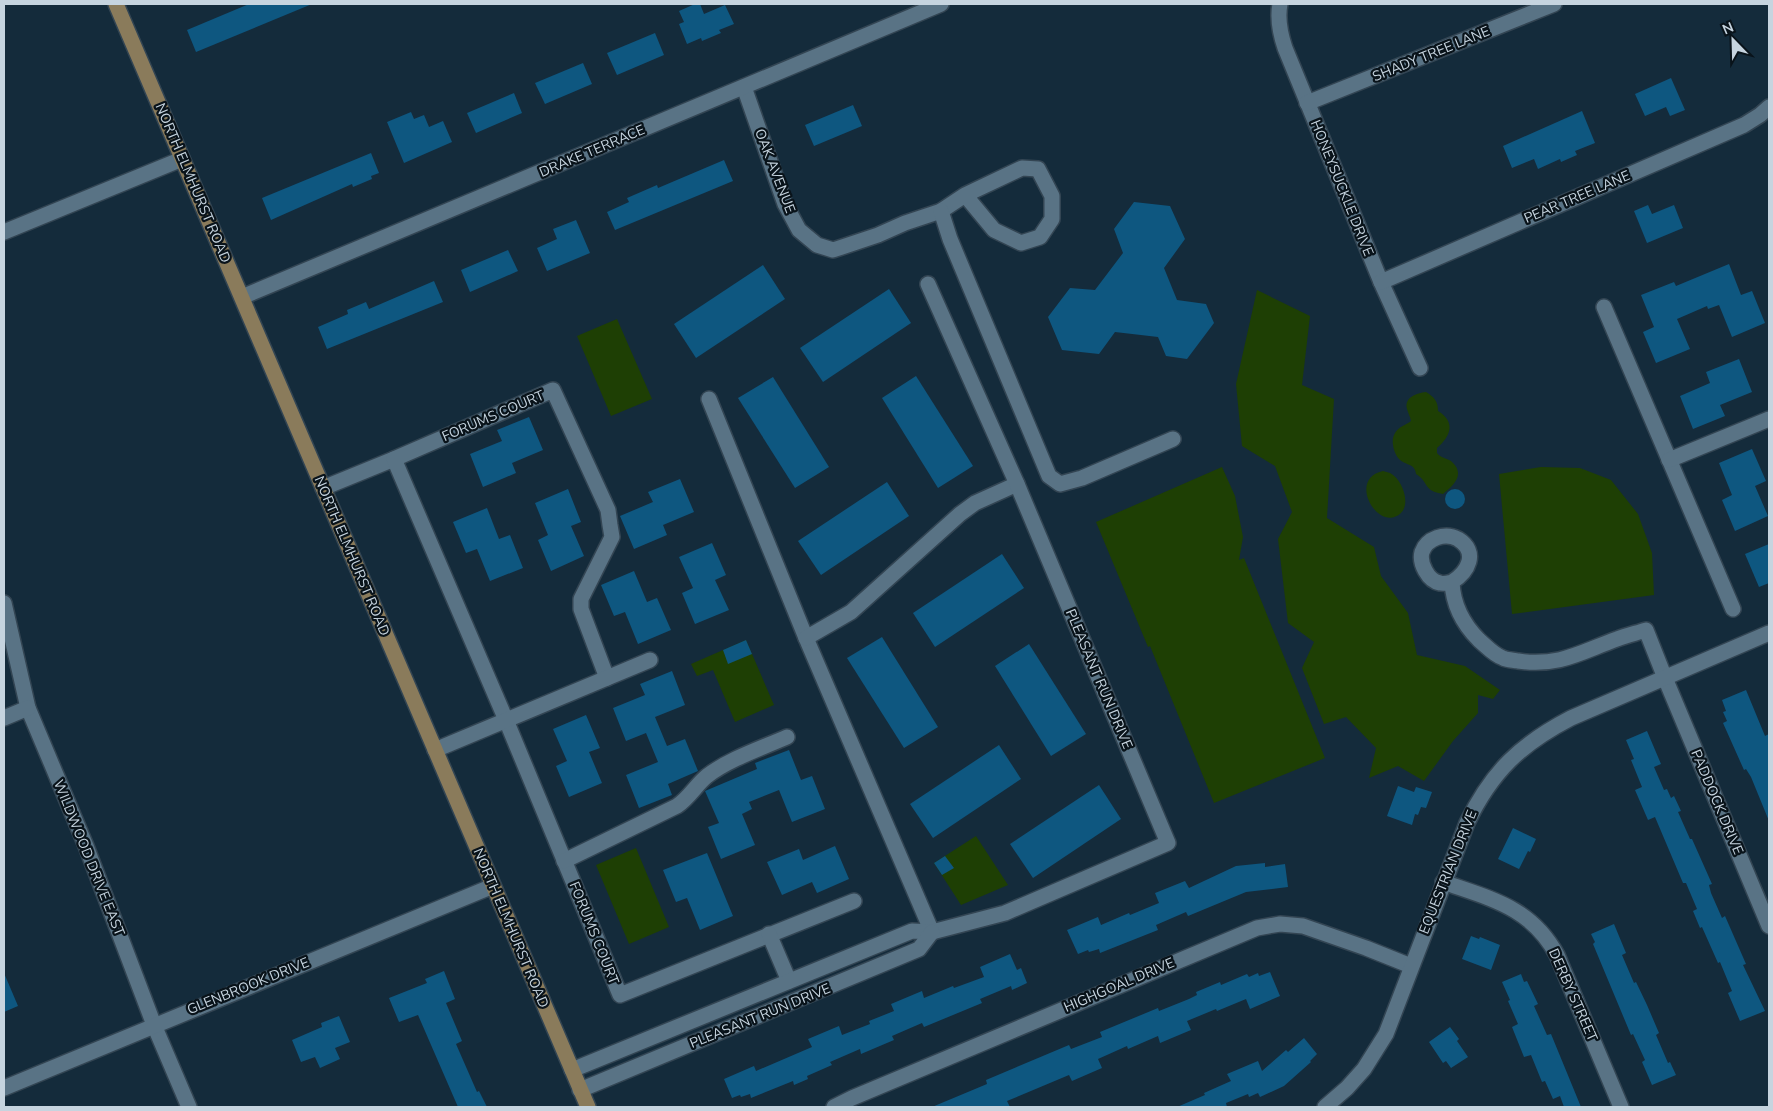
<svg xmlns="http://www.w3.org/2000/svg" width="1773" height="1111" font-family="'Nunito Sans',sans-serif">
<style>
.green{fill:#1e3f04}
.building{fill:#0e5780}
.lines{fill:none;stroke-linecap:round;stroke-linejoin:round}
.minor-casing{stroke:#334553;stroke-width:18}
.major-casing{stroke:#334553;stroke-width:18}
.minor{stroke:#597385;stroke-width:15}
.major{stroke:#8a7b5b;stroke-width:15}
.labels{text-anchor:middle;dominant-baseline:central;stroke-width:4.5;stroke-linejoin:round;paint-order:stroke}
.street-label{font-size:14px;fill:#c6d4df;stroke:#09131a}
</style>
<rect width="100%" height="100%" fill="#142b3b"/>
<g class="green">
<path d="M1257,290L1310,316L1302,385L1334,399L1327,518L1374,547L1381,576L1408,613L1417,655L1465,666L1500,690L1493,699L1478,695V713L1453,741L1424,781L1398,766L1369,778L1376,748L1346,717L1324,724L1302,668L1314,642L1288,623L1278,539L1292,512L1275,466L1242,446L1236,384Z"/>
<path d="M617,319L652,399L611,416L577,336Z"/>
<path d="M1426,392C1434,397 1438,401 1438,411C1456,422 1451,436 1437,448V453C1441,458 1446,458 1451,461C1466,474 1454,485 1443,494C1423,491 1429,482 1416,474C1415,463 1406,466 1399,459C1394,454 1390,440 1395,433C1398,427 1406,425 1411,421C1410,416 1408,413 1407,409C1404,397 1417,393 1426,392Z"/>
<path d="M1222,467L1235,496L1243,537L1239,560L1244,558L1325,758L1214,803L1150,646L1148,647L1096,522Z"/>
<path d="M1541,467L1580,468L1611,480L1638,514L1652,553L1654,595L1512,614L1499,474Z"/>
<path d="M1383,471C1385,472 1388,472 1390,473C1402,479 1411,503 1401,513C1379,534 1346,479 1383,471Z"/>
<path d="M746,640L774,705L735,722L713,670L697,676L691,664Z"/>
<path d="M976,836L1008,885L961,905L934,863Z"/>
<path d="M636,848L669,927L629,944L596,865Z"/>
</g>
<g class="building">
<path d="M249,4H312L196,52L187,30Z"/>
<path d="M695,4H700L704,14L725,5L734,24L719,30L721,33L702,41L701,38L687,44L679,24L684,22L679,11Z"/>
<path d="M655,33L664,55L617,75L607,53Z"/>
<path d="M583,63L592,84L545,104L535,83Z"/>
<path d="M1671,78L1685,110L1670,116L1666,107L1645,116L1635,94Z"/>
<path d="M514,93L522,113L476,133L467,113Z"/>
<path d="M853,105L862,126L814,146L805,125Z"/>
<path d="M1582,111L1595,143L1575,151L1577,155L1561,162L1560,159L1538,169L1534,159L1512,168L1503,146Z"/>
<path d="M411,112L414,119L424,115L429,127L443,121L452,142L404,163L387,122Z"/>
<path d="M371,153L379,173L371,176L372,179L353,187L352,184L271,220L262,198Z"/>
<path d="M724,160L733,181L615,230L607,212L629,202L627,198L657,185L658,188Z"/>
<path d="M1134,202L1170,206L1185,239L1164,268L1177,300L1206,304L1214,323L1187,359L1166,356L1158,337L1115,332L1099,354L1062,350L1048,317L1070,288L1095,290L1123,253L1114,229Z"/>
<path d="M1648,205L1652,214L1674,205L1683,228L1647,243L1634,211Z"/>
<path d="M576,220L590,253L547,271L537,248L557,239L553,229Z"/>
<path d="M508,250L518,271L470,292L461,270Z"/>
<path d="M1729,264L1741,295L1752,291L1765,323L1732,337L1719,305L1708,309L1707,306L1677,319L1690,349L1656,363L1643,332L1654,327L1641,295L1674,282L1676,286Z"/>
<path d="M763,265L785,299L696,358L674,324Z"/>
<path d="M434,281L443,302L327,349L318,327L348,314L347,310L366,302L369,309Z"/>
<path d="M889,289L911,323L823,382L800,348Z"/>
<path d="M1739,359L1752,392L1720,405L1725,416L1693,429L1680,396L1710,383L1706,372Z"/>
<path d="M916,376L973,466L938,488L882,398Z"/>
<path d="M773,377L829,467L795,488L738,398Z"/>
<path d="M529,417L543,450L512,463L516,473L483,487L470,454L502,441L497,430Z"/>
<path d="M1752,449L1766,481L1755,486L1768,516L1735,531L1722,500L1732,495L1719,463Z"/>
<path d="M680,479L694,512L663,525L667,535L634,549L620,516L653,502L648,492Z"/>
<path d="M887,482L909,516L821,575L798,541Z"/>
<path d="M568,489L581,522L571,526L584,556L551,571L538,540L548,535L535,503Z"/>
<circle cx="1455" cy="499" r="10"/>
<path d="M487,508L499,539L510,535L523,568L490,581L477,549L466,553L453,522Z"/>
<path d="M712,543L726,575L715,580L729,610L695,624L682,593L693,588L679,557Z"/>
<path d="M1769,544V583L1759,587L1745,554Z"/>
<path d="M1002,554L1024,588L935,647L913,613Z"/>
<path d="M634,571L647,602L657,598L671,630L638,644L625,612L614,616L601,585Z"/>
<path d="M882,637L938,727L904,748L847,658Z"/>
<path d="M746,640L752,654L728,664L723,650Z"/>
<path d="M1029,644L1086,734L1051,756L995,666Z"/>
<path d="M672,671L685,705L655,717L667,746L685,739L698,771L668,784L672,795L639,808L626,775L658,762L646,733L626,741L613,708L645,695L640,684Z"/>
<path d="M1746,690L1765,736L1769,734V821L1751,777L1746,769L1744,770L1723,723L1727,721L1723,712L1726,711L1722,700Z"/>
<path d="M586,715L600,748L589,752L602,783L569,797L556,766L567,761L553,729Z"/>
<path d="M1647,731L1661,764L1654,767L1664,790L1667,789L1671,798L1674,796L1681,811L1678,812L1690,839H1692L1712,884L1709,885L1711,893L1722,918L1725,916L1746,964L1743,965L1765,1011L1740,1021L1728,993L1732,991L1720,962L1718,963L1702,927L1700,928L1693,911L1697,909L1686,883H1683L1655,817L1648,820L1635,790L1642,787L1631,760L1634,759L1626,740Z"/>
<path d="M999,745L1021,779L933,838L910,804Z"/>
<path d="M789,750L801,780L812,776L825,809L792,822L779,790L749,802L752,809L742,814L755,845L721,859L708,827L719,823L705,791L757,769L755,763Z"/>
<path d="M1099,785L1121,819L1033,878L1010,844Z"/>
<path d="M1398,786L1414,792L1416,787L1432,792L1426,808L1421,807L1418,815L1415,814L1412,825L1387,816Z"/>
<path d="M1513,828L1536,839L1530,852L1528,851L1519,869L1498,859Z"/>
<path d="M835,846L849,879L817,893L812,882L782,895L767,862L799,849L803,860Z"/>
<path d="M707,853L733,916L700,930L687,898L676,902L663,870Z"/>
<path d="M945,856L954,868L942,875L934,863Z"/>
<path d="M1265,863V867L1285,864L1288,887L1246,892L1188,916L1186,912L1156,925L1158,930L1100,953L1099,949L1089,952L1088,950L1078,954L1067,930L1098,917L1101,925L1129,913L1130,915L1159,903L1155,893L1185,881L1189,888L1236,866Z"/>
<path d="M1614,924L1626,953L1622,955L1634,983L1636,982L1647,1005L1659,1033L1656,1035L1668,1063L1670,1062L1676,1075L1652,1085L1642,1062L1645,1060L1633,1034L1631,1035L1593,944L1595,942L1591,934Z"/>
<path d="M1471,936L1479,939L1480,937L1500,945L1491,970L1462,959Z"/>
<path d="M1010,954L1017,970L1021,968L1027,983L1012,990L1011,986L980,999L982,1003L924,1027L922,1023L892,1036L894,1040L861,1054L860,1049L830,1062L832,1065L807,1076L808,1079L794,1085L793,1081L751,1098L750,1094L741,1097L740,1095L732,1098L724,1079L754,1066L756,1071L812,1047L808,1039L839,1026L842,1035L870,1024L869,1021L894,1011L891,1004L922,991L924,998L953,986L954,988L984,977L980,967Z"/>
<path d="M444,971L455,999L446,1003L462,1041L456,1044L477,1092L479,1091L487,1107H458L418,1015L399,1022L389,998L427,983L425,979Z"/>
<path d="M1270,972L1280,996L1250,1009L1246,999L1217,1011L1216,1009L1187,1021L1191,1030L1160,1043L1158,1036L1128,1049L1127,1046L1098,1059L1102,1068L1072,1081L1069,1075L1007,1101L1010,1107H932L987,1084L986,1080L1069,1045L1071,1049L1102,1037L1100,1032L1158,1008L1159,1011L1189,999L1197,995L1196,992L1220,982L1221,985L1247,974L1249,977L1258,973L1259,976Z"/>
<path d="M4,973L18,1006L4,1012Z"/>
<path d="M1521,974L1524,982L1527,981L1538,1004L1534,1006L1547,1035L1551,1034L1581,1107H1564L1560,1096L1553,1099L1545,1081L1542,1082L1531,1055L1524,1057L1512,1027L1518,1024L1508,1001L1510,1000L1502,982Z"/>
<path d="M339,1016L350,1042L335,1048L340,1059L320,1068L315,1057L301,1062L292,1040L322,1027L321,1023Z"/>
<path d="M1450,1027L1459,1039L1457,1041L1468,1057L1451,1068L1446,1061L1443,1063L1429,1042Z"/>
<path d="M1304,1038L1317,1054L1310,1061L1311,1062L1284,1086L1260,1097L1258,1093L1249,1097L1248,1094L1226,1103L1227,1107H1177L1205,1095L1204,1093L1231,1081L1227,1074L1258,1061L1262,1071L1286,1050L1288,1052Z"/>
</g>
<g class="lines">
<g class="minor-casing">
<g id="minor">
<path d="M1280,4C1277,19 1280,33 1285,48L1381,282L1420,368"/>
<path d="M744,87L785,204L799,230L817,245L833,250L878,235L905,223L941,211L965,195L994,230L1021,243L1040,237L1052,219V196L1038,169L1022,168L965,195"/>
<path d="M1307,103L1554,4"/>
<path d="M941,211L950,239L1049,476L1060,484L1082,478L1173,439"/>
<path d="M4,232L182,159"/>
<path d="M1381,282L1744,125L1760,115L1769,107"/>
<path d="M242,297L941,4"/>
<path d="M1604,307L1733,609"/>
<path d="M709,399L806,638L932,932"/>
<path d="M1669,460L1769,419"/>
<path d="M323,488L394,459"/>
<path d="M1452,582C1448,583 1443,584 1440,583C1428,581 1419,563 1422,552C1427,538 1445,532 1458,539C1479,552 1468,572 1452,582C1453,604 1463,624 1479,640C1486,646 1494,655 1503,658C1507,660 1513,660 1518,661C1559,667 1581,652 1617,639C1627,635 1637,633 1646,630L1665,678L1769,926"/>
<path d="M4,603L28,708L86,846L154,1025L189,1107"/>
<path d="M806,638L851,612L960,514L975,503L1017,484"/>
<path d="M607,678L581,609V599L612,537L610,525L608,510L553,390L394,459L506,720L620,995L854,901"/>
<path d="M4,718L28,708"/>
<path d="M435,750L650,660"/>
<path d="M564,861L677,806C689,798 696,785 707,776C729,759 762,748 787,737"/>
<path d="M1443,882C1491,899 1531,907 1557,955L1621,1107"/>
<path d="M769,934L789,981"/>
<path d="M572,1070L912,931L932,932L1005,913L1168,843L1017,484L928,284"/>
<path d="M4,1088L493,886"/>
<path d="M580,1090L919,949L932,932"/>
<path d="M834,1107L852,1098L1257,928L1280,924L1303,926L1366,948L1411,966"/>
<path d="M1325,1107L1347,1088L1364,1069L1386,1034L1467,823C1492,771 1521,744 1571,718L1769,633"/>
</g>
</g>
<g class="major-casing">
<path id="major" d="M116,4L588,1107"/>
</g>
<use href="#minor" class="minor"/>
<use href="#major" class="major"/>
</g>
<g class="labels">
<g class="street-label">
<text transform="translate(1431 54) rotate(-22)">SHADY TREE LANE</text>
<text transform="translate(592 151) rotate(-23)">DRAKE TERRACE</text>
<text transform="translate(775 171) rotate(69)">OAK AVENUE</text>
<text transform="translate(193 183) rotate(67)">NORTH ELMHURST ROAD</text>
<text transform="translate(1342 188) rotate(68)">HONEYSUCKLE DRIVE</text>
<text transform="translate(1577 197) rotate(-23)">PEAR TREE LANE</text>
<text transform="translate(493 416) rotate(-23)">FORUMS COURT</text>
<text transform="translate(352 556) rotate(67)">NORTH ELMHURST ROAD</text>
<text transform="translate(1099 679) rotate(67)">PLEASANT RUN DRIVE</text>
<text transform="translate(1717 802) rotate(67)">PADDOCK DRIVE</text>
<text transform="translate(89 858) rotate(68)">WILDWOOD DRIVE EAST</text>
<text transform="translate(1448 872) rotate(-68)">EQUESTRIAN DRIVE</text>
<text transform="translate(511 928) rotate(67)">NORTH ELMHURST ROAD</text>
<text transform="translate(594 933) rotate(68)">FORUMS COURT</text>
<text transform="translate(1119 985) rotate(-23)">HIGHGOAL DRIVE</text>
<text transform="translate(248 986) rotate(-22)">GLENBROOK DRIVE</text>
<text transform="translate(1573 995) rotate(66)">DERBY STREET</text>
<text transform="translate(760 1016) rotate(-22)">PLEASANT RUN DRIVE</text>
</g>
</g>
<rect width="1773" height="1111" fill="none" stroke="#c6d4df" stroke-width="10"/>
<g transform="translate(1733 40) rotate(337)" stroke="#09131a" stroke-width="4" paint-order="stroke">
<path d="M0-4L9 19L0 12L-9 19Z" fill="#c6d4df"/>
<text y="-8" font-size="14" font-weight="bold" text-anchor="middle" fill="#c6d4df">N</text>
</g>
</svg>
